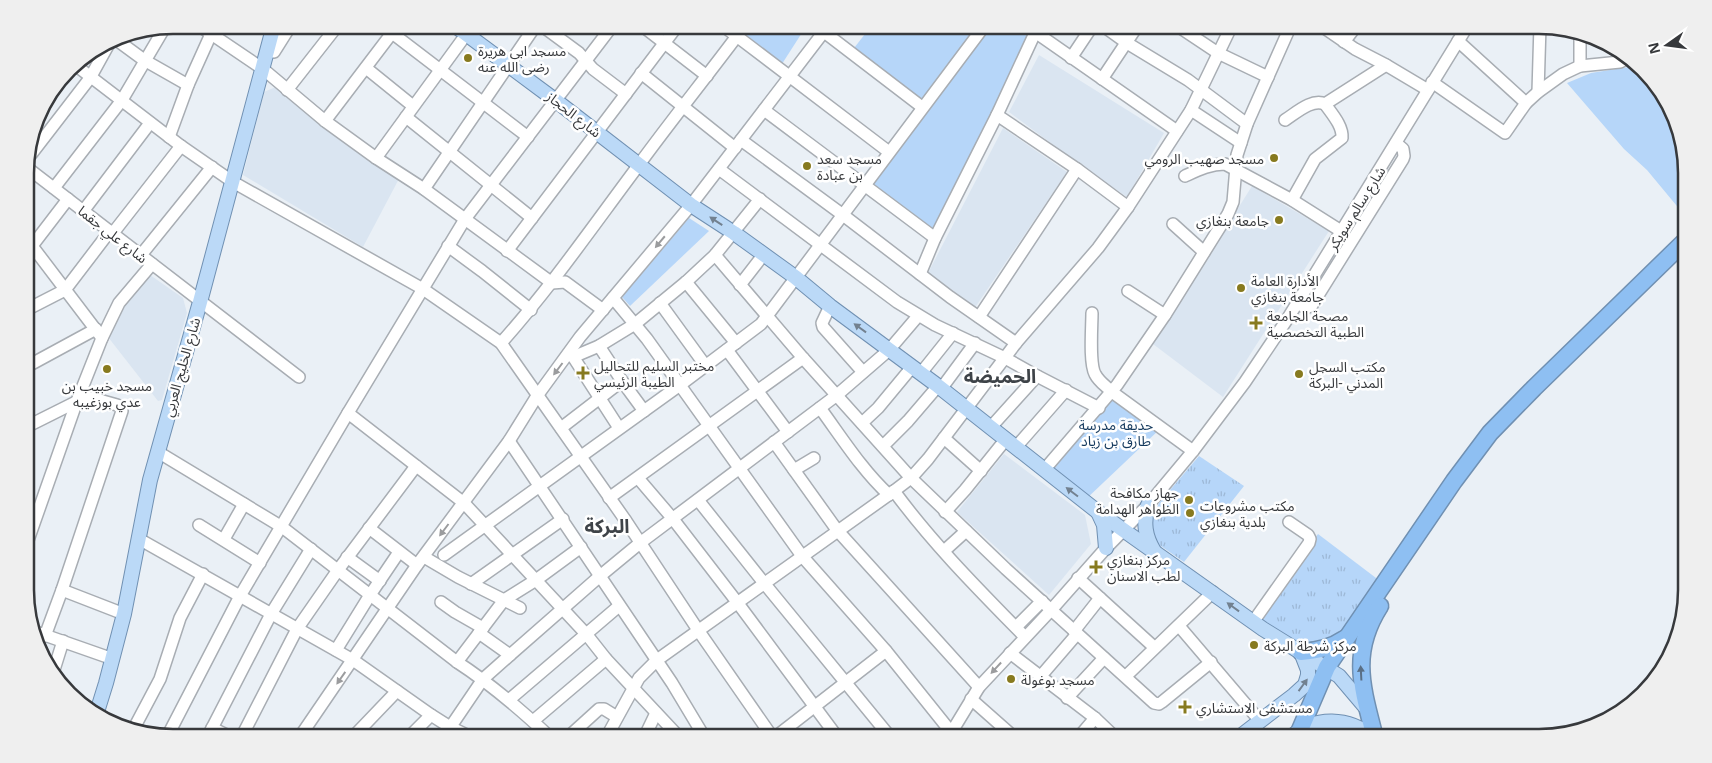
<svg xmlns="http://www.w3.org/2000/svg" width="1712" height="763" font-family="'Open Sans','Noto Sans Arabic',sans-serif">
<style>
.built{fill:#dae5f1}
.grass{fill:url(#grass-tufts)}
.green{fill:#b6d6f9}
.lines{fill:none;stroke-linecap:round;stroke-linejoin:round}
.minor-casing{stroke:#a8adb3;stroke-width:14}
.major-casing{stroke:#7090b2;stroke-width:16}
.highway-casing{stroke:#7090b2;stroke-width:19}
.minor{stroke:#fff;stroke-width:11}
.major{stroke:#bbd9f7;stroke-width:14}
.highway{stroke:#8ebff2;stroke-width:16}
.oneway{fill:#728190}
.oneway2{fill:#9b9c9e}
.oneway3{fill:#5a6f85}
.poi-dot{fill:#877a1f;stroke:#fff;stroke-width:2}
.labels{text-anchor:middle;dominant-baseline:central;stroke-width:5;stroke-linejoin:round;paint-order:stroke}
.poi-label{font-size:14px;fill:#37393c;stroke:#fff;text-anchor:start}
.street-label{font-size:14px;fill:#37393c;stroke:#fff}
.park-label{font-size:14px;fill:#14395d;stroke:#fff}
.district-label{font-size:19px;font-weight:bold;fill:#3e4348;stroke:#fff}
.rim{fill:none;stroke:#37393c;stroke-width:2.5}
</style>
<defs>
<pattern id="grass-tufts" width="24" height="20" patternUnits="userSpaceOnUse" patternTransform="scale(1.25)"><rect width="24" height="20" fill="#b6d6f9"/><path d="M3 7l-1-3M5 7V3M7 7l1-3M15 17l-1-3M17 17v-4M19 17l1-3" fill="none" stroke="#9db8d6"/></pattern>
</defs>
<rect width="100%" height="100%" fill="#eaf0f6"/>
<g class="built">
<path d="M1039,55L1164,133L1127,197L1079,164L1009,112Z"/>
<path d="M278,86L401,175L363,247L243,175L264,92Z"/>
<path d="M1003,128L1067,172L974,309L927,275Z"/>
<path d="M1252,186L1329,231L1223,397L1153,344Z"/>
<path d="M150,275L183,298L187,313L162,400L158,401L108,337L126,300Z"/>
<path d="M1004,454L1085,515L1091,544L1049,595L957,512Z"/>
</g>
<g class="grass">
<path d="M1199,456L1244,486L1184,562L1152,540L1150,526L1159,503Z"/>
<path d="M1318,534L1384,584L1346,637L1312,651L1254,621Z"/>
<path d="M1335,733L1355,738H1311L1319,734Z"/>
</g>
<g class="green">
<path d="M726,25H807L780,67Z"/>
<path d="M872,25H984L922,107L851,52Z"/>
<path d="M986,25H1025L1035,33L935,238L866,186Z"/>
<path d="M1635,66L1656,83L1686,153V217L1647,170L1624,149L1567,83L1591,73Z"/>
<path d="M689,218L709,231L630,306L622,297Z"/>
<path d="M1112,392L1161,428L1085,500L1045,470Z"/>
</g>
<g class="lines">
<g class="minor-casing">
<g id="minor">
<path d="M198,25L263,69L325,121L376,158L424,189L552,283L565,282L603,310"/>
<path d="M541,25L579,53L593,69L626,94"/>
<path d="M641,25L707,76"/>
<path d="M722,25L889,152"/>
<path d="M1025,25L1177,131"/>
<path d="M1102,25L1127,43L1188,80L1247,124"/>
<path d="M1176,25L1218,53L1268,77"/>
<path d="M1320,25L1355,49L1386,65L1428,90"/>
<path d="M824,32L922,107"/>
<path d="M392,33L528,137"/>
<path d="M114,38L144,60L188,85"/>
<path d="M1458,41L1526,103"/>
<path d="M1344,42L1357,25"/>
<path d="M274,52L291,25"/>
<path d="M1071,58L1093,25"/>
<path d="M74,64L181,146L233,182L423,289L501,343L626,521L698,630L773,738"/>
<path d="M1580,66V33"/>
<path d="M366,68L413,106"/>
<path d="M641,73L735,148"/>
<path d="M1102,79L1138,25"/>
<path d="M1432,82L1505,133L1526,103L1538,92L1563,74L1580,66L1620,62L1626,59"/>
<path d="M287,90L338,25"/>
<path d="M1538,92L1540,25"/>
<path d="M764,110L935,238"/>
<path d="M1191,110L1241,143"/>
<path d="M997,115L1077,169L1128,207"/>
<path d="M406,117L532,218"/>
<path d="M1285,120C1296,113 1312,98 1325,104L1386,65"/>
<path d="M325,121L398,25"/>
<path d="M169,137L188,85L211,34"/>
<path d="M741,140L843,215L950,297L1016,343"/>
<path d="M376,158L473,25"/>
<path d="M26,161L90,78L111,40"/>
<path d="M25,166L299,377"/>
<path d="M719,169L897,302L935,325L1005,358L1037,376L1099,408"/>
<path d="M1185,176C1198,170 1210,164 1225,164L1292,200L1341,231"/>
<path d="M54,188L122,100L165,27"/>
<path d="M424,189L536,25"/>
<path d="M1292,200L1315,159L1342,138C1343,126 1332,114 1325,104"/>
<path d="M84,210L150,123"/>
<path d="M1173,224L1204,252"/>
<path d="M113,233L181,146"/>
<path d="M26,238L102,338"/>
<path d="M448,246L482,271L531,310"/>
<path d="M26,249L32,246L68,199"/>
<path d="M507,251L678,25"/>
<path d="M141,255L212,167"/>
<path d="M715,255L803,358L911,478L1006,569L1154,703L1159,704L1162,702L1211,662"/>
<path d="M920,274L935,238L997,115L1035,33"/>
<path d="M686,282L736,343"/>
<path d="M740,285L764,254"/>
<path d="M1128,291L1165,315"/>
<path d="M613,298L647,339L802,556L886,651L951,732"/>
<path d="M660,303L705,365"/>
<path d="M1297,303L1306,308L1312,305L1403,159L1404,156L1403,149L1396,143"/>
<path d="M830,306L822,323L823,327L863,372"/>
<path d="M26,310L65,290L110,231"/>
<path d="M1092,313C1092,327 1089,363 1095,374C1099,382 1106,386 1112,392L1193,451"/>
<path d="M979,317L1077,169"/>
<path d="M501,343C551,287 593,226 638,166C670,122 704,80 737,36"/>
<path d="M727,350L788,432"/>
<path d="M570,352L619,428"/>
<path d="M573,357L599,346L635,324L686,282L715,255L760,199"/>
<path d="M26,367L96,329"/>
<path d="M921,373L953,333"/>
<path d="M622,381L644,411"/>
<path d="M941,389L975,343"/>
<path d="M820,408C842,438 862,470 889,495"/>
<path d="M348,413L464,503L587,635L606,659L680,738"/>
<path d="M862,423L878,408L912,367"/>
<path d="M26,427L84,398H92L117,405L121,407L122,411L62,590L45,636"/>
<path d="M991,427L1037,376"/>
<path d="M561,428L622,381L599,346"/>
<path d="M944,438L981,471"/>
<path d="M509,441L672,683L705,738"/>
<path d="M774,442L837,530L979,687"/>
<path d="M883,446L908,421L938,386"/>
<path d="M1016,447L1066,390"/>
<path d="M158,452L282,527L457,662C491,684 521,710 551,738"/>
<path d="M794,470L814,458"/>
<path d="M1044,470L1117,385L1165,315L1228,214L1233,202L1237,155L1247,124L1291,25"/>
<path d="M638,478L673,519L737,602L838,738"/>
<path d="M894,491C933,544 979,590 1025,637"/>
<path d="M609,498L803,358"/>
<path d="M698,500L764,583L891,738"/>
<path d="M945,512L965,490L1006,439"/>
<path d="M199,525L260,563"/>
<path d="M369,528L417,565"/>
<path d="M139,539L353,660L431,715L450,727L473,738"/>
<path d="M224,539L244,504"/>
<path d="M26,546L77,401L102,338L119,303L152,264"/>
<path d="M944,551L966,531"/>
<path d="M444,555L680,385L761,324L985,25"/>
<path d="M347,557L380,581"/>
<path d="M424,557L458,577L520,608"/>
<path d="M1078,578L1154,647"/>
<path d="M471,584L563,519"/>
<path d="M62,590L124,614"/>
<path d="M441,602L455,612L483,628"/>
<path d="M1253,622L1309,543L1310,539L1308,535L1289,522"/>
<path d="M1179,626L1260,721"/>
<path d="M1016,627L1042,601"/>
<path d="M1074,631L1100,598"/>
<path d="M36,632L113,659"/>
<path d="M479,633L510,655"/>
<path d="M336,650L370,595L399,552"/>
<path d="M1010,653L1095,718L1116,738"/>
<path d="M457,662L504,600L536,580L581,547"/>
<path d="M53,673L63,641"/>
<path d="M1126,676L1213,592"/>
<path d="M1040,677L1077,634"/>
<path d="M1067,698L1104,658"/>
<path d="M510,699L619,606"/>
<path d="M971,699L1015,738"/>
<path d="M533,721L606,659"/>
<path d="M212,728L233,738"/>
<path d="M133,730L160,679L180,618L203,574"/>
<path d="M167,737L240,596L348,413L465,219L613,25"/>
<path d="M207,738L271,614L311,549"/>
<path d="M241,738L297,629L338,570L416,466"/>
<path d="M299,738L417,565L509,441L537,396L580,337L691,205L829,25"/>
<path d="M352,738L397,691"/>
<path d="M408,738L431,715"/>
<path d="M443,738L483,679L510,655L600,576L640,543L837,395L889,350L918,316"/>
<path d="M567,738L599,709H604L617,717"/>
<path d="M606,738L639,678L657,660L894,491L911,478L928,459L1016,343L1098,248L1128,207L1191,110L1232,25"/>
<path d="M644,738L656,713"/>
<path d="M774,738L886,651"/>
<path d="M948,738L979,687L1052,609L1106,548L1148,505L1193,451L1245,382L1288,318L1468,25"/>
<path d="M1078,738L1095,718"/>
</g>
</g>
<g class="major-casing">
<g id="major">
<path d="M454,25L555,100L691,205L734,233L795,277L830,306L938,386L1098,512L1263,629L1339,676L1367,709"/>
<path d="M1148,505C1143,523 1145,536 1154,551"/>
<path d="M1098,512L1104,525L1106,548"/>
<path d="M97,712L106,683L124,614L150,480L200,302L274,25"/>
<path d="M1238,738L1294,695L1305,685L1308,675V670L1301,652"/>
<path d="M1290,738C1315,715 1349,717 1374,738"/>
</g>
</g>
<g class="highway-casing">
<g id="highway">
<path d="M1301,652C1317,651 1331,648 1344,639"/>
<path d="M1300,730L1327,667L1454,481L1490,433L1534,388L1686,240"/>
<path d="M1375,738C1362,687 1350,653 1380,606"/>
</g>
</g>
<use href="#minor" class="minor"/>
<use href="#major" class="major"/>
<use href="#highway" class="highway"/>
</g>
<defs><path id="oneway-solid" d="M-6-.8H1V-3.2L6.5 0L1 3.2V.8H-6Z" transform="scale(1.25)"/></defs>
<g class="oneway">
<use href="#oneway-solid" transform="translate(716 221) rotate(-147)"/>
<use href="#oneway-solid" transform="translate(860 328) rotate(-144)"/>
<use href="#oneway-solid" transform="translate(1072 492) rotate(-143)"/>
<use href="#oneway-solid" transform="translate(1233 607) rotate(-144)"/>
<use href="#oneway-solid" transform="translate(1303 685) rotate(-54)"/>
</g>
<g class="oneway2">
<use href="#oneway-solid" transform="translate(660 242) rotate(130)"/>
<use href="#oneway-solid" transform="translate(558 369) rotate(127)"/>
<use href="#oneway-solid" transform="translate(444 530) rotate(127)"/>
<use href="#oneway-solid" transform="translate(996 668) rotate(133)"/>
<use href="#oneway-solid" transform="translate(341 678) rotate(125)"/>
</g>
<use class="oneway3" href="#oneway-solid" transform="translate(1361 673) rotate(-93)"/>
<g class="poi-dot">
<circle cx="468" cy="58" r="5"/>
<circle cx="1274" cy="158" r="5"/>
<circle cx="807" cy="166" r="5"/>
<circle cx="1279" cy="220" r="5"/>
<circle cx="1241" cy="288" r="5"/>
<path d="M1253.5 315.5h5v5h5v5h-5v5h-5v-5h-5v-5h5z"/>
<circle cx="107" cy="369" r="5"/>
<path d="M580.5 365.5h5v5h5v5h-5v5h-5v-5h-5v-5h5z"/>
<circle cx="1299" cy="374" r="5"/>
<circle cx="1189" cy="500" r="5"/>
<circle cx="1190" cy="513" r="5"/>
<path d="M1093.5 559.5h5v5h5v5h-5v5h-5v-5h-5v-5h5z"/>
<circle cx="1254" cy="645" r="5"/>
<circle cx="1011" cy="679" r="5"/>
<path d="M1182.5 699.5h5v5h5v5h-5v5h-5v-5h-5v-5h5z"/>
</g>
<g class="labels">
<g class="poi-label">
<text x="478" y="50">مسجد ابي هريرة<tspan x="478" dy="16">رضى الله عنه</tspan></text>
<text x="817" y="158">مسجد سعد<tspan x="817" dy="16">بن عبادة</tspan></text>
<text x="1264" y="158" text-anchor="end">مسجد صهيب الرومي</text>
<text x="1269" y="220" text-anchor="end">جامعة بنغازي</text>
<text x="1251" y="280">الأدارة العامة<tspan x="1251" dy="16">جامعة بنغازي</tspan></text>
<text x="1267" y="315">مصحة الجامعة<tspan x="1267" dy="16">الطبية التخصصية</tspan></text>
<text x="594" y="365">مختبر السليم للتحاليل<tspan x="594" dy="16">الطيبة الرئيسي</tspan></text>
<text x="1309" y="366">مكتب السجل<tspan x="1309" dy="16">المدني -البركة</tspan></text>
<text x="107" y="385" text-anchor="middle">مسجد خبيب بن<tspan x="107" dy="16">عدي بوزغيبه</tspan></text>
<text x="1179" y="492" text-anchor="end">جهاز مكافحة<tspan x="1179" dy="16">الظواهر الهدامة</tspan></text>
<text x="1200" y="505">مكتب مشروعات<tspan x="1200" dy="16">بلدية بنغازي</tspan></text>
<text x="1107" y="559">مركز بنغازي<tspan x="1107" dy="16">لطب الاسنان</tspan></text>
<text x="1264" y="645">مركز شرطة البركة</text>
<text x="1021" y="679">مسجد بوغولة</text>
<text x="1196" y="707">مستشفى الاستشاري</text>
</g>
<g class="street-label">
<text transform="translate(574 114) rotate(38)">شارع الحجاز</text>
<text transform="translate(1356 208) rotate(-58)">شارع سالم سويكر</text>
<text transform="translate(113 234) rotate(38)">شارع علي جقما</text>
<text transform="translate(181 367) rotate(-74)">شارع الخليج العربي</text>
</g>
<g class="park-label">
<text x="1116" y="424">حديقة مدرسة<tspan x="1116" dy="16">طارق بن زياد</tspan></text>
</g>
<g class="district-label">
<text x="1000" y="376">الحميضة</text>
<text x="607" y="526">البركة</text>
</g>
</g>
<path d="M0 0H1712V763H0ZM173 34H1539A139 139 0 0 1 1678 173V590A139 139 0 0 1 1539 729H173A139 139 0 0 1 34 590V173A139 139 0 0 1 173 34Z" fill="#efefef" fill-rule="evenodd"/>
<path class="rim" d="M173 34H1539A139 139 0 0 1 1678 173V590A139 139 0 0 1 1539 729H173A139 139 0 0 1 34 590V173A139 139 0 0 1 173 34Z"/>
<g transform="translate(1667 45) rotate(256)" stroke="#ffffff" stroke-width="4" paint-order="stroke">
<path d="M0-4L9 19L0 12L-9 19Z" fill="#37393c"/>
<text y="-8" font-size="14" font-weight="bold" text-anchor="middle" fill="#37393c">N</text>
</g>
</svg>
